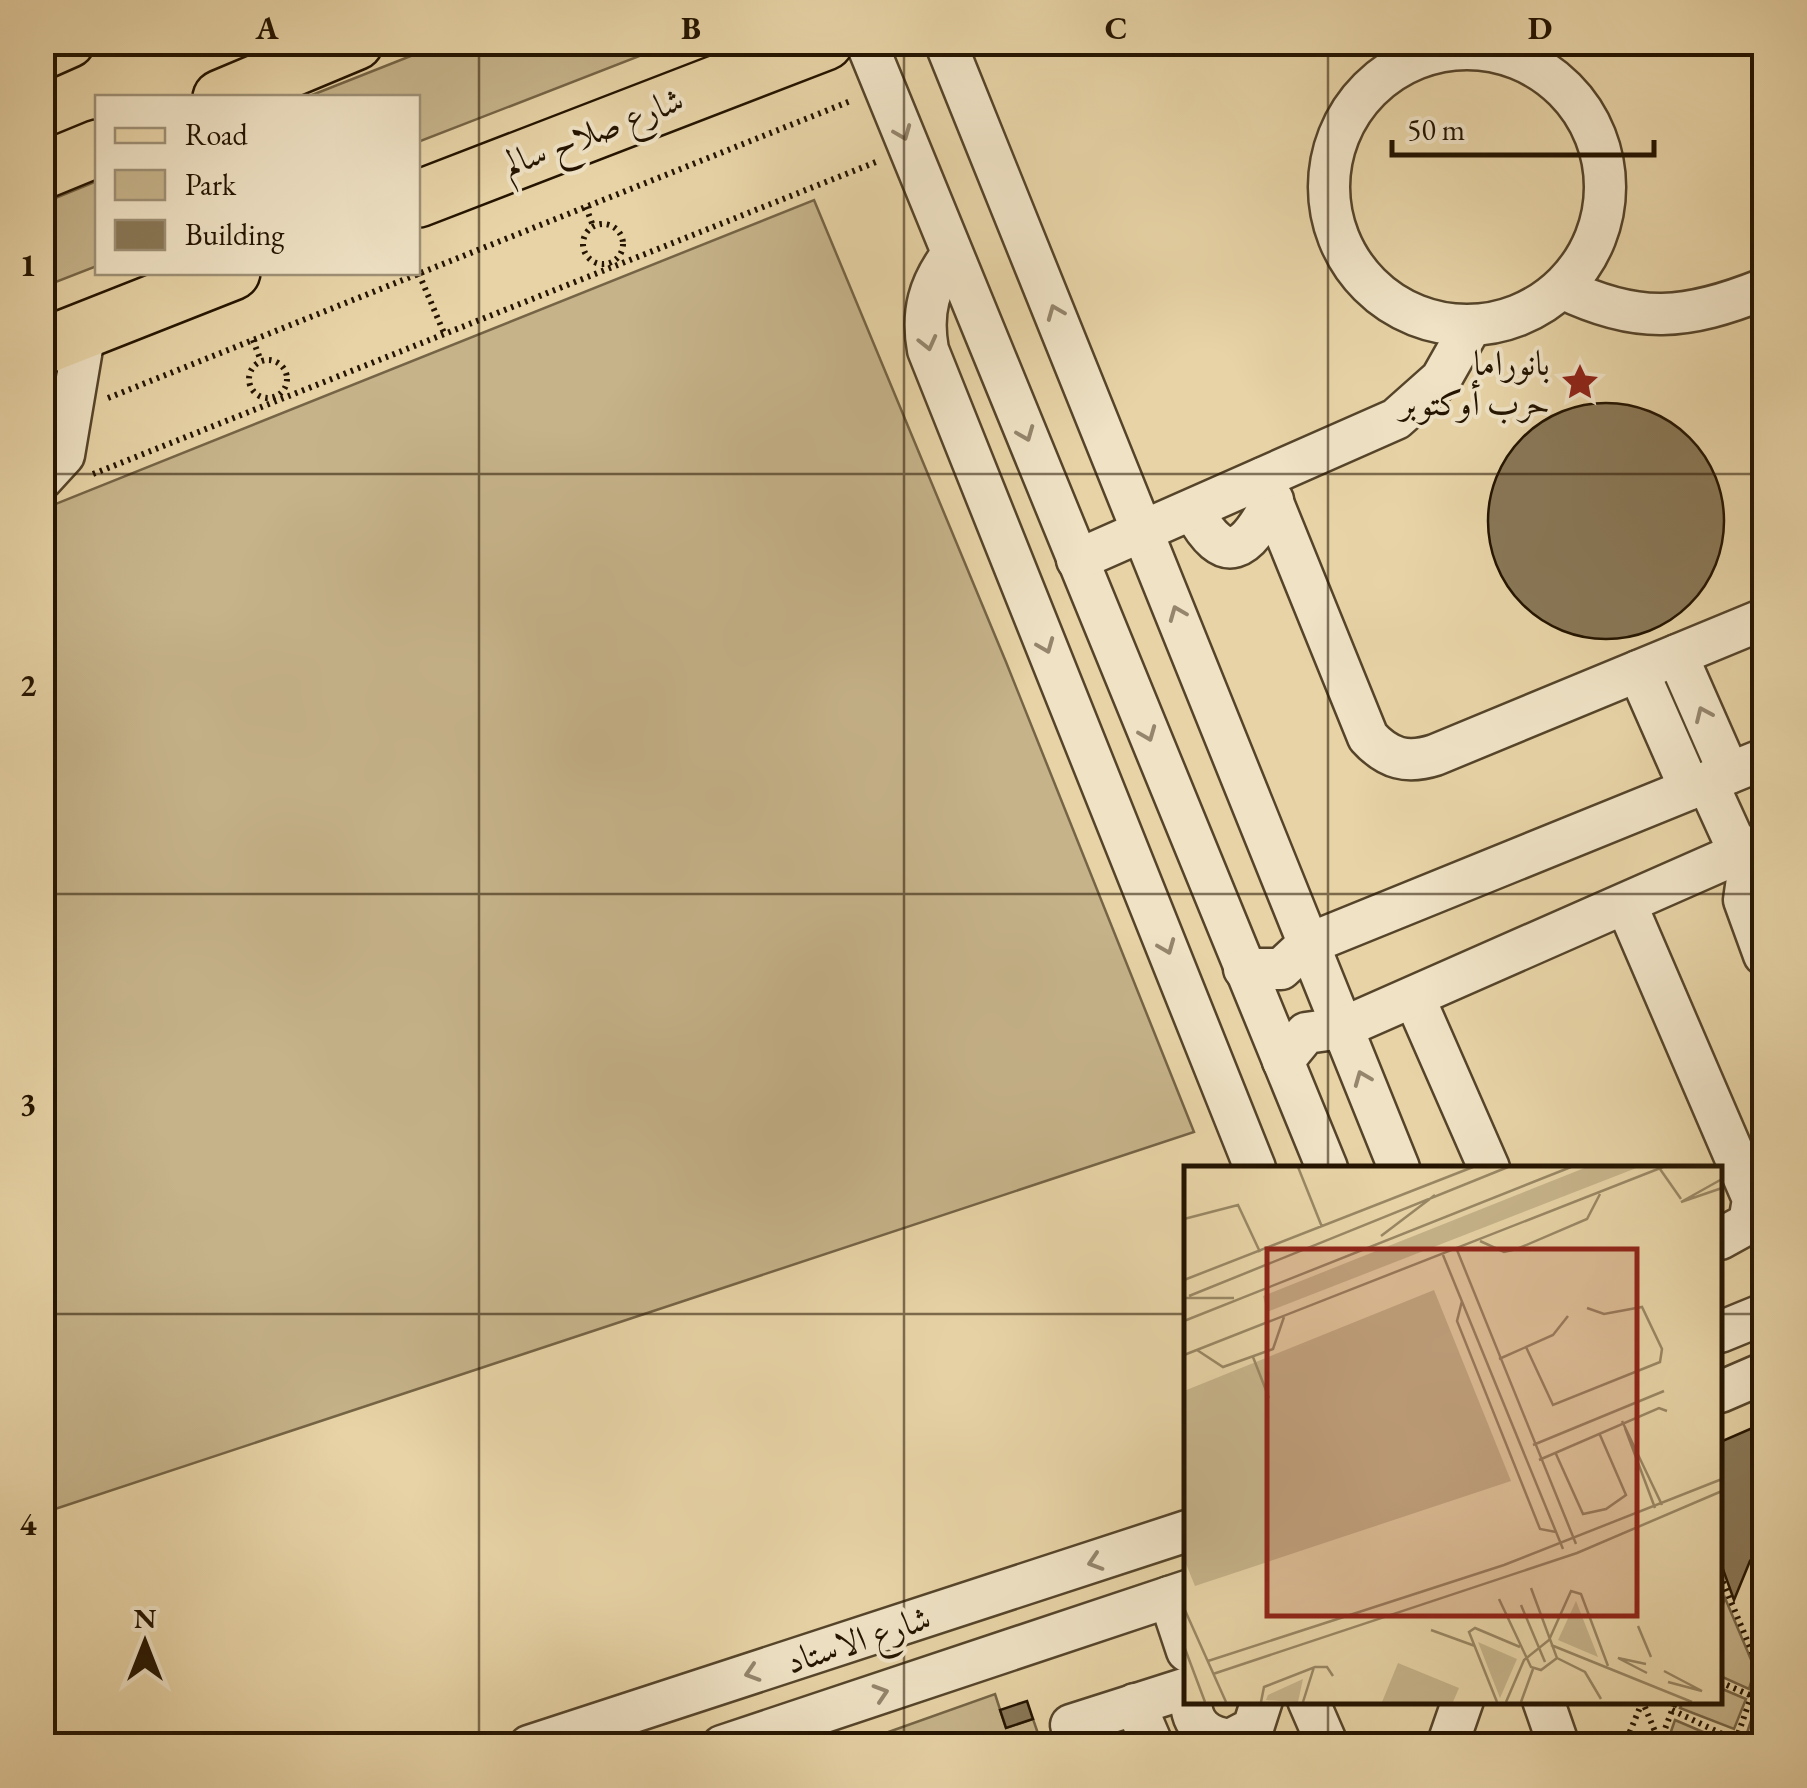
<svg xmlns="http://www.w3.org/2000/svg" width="1807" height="1788" font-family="'EB Garamond',Amiri,serif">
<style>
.green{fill:#c6b38a;stroke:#756445;stroke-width:2.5}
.building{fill:#897756;stroke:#241400;stroke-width:2.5}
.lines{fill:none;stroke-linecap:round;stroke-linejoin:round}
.minor-casing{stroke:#55442a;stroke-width:45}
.major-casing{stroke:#241400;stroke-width:55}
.highway-casing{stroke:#241400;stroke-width:60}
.path{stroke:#241400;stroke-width:6;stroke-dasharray:2.5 5;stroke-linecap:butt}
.minor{stroke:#efe2c5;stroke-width:40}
.major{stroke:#e7d3a6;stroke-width:50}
.highway{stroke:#e7d3a6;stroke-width:55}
.path-bridge{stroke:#241400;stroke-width:6;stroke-dasharray:2.5 5;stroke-linecap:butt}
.oneway{stroke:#94856c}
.grid{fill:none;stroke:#241400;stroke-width:2.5;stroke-opacity:0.55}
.labels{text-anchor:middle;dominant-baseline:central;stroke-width:8;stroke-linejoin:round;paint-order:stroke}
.street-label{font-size:35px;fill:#241400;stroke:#efe2c5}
.poi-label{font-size:35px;fill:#241400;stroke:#efe2c5;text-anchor:end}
.inset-road{fill:none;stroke:#998764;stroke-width:2.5}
.view{fill:#8f2418;fill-opacity:0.15;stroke:#8f2418;stroke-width:5}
.inset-edge{fill:none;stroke:#241400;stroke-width:5}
.neatline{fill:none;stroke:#241400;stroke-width:4}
.grid-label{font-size:32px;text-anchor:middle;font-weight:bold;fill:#241400}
</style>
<rect width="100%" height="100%" fill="#e7d3a6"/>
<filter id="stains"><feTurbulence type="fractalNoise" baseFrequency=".002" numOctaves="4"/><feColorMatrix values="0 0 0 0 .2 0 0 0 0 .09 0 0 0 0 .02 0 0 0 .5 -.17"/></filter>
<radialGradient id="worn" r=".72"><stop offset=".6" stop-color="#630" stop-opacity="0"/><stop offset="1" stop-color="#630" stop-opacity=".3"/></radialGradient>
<g class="green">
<path d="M446,42H673V43L418,142V98L307,97Z"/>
<path d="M97,181V266L43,287V203Z"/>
<path d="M814,200L1006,662L1194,1132L43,1513V509Z"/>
<path d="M1725,1598L1755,1669L1749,1689L1720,1676V1613Z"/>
<path d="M1762,1687L1764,1742L1756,1745L1745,1739Z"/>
<path d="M1720,1688L1746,1699L1734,1729L1680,1708L1683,1701L1720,1700Z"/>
<path d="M995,1694L1006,1728L1033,1719L1042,1745H996L992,1735L962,1745L849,1746Z"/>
<path d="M1675,1720L1731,1744L1730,1745H1670L1668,1740Z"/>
</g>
<g class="building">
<circle cx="1606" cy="521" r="118"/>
<path d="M1764,1423V1553L1759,1565L1750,1561L1734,1600L1720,1561V1442Z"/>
<path d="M1027,1701L1033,1719L1006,1728L1000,1710Z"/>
</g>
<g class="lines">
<g class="minor-casing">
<g id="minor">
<path d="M866,42L1327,1168"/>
<path d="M945,42L1399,1168"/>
<circle cx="1467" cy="187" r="138"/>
<path d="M952,254C929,284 921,312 928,350L1255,1168"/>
<path d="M1562,288C1638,325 1686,320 1764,289"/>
<path d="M1263,478L1368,737C1388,759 1407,764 1435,755L1764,619"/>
<path d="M42,479L64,455L85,331"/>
<path d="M1193,510C1225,570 1247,551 1273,500"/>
<path d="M1077,560L1396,419L1441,379L1471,326"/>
<path d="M1677,655L1729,773"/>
<path d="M1638,671L1690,789"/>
<path d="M1707,782L1748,872L1744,900L1764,955"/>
<path d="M1626,904L1753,1199L1749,1223L1720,1239"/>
<path d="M1244,969H1281L1308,944L1764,759"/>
<path d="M1414,997L1489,1168"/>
<path d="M1283,1061L1306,1033L1342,1028L1764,842"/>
<path d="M1720,1332L1764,1314"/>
<path d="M1720,1392L1764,1373"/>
<path d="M1169,1597L1187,1651"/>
<path d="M1191,1700C1191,1725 1206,1737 1230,1740L1253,1728L1262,1700"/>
<path d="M1308,1700L1328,1746"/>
<path d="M1543,1700L1559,1746"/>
<path d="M1135,1704L1153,1746"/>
<path d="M1071,1725L1187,1688"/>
<path d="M529,1746L1187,1531"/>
<path d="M722,1746L1187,1591"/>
<path d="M1447,1746L1463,1700"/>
</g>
</g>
<g class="major-casing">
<path id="major" d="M42,54L69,42"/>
</g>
<g class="highway-casing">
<g id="highway">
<path d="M221,98L355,42"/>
<path d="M42,171L98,148"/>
<path d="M418,199L825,42"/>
<path d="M42,347L232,272"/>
</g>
</g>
<g class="path">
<path d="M586,207L593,226"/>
<circle cx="603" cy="244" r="20"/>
<path d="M419,274L444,333"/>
<path d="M253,340L261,361"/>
<circle cx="268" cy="379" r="19"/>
<path d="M108,398L853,100"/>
<path d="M93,474L876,162"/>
<path d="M1720,1575L1764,1681"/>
<path d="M1720,1682L1752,1696"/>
<path d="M1642,1700L1661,1746"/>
<path d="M1672,1710L1747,1746"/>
<path d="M1736,1740L1760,1671"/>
<path d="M1660,1742L1676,1700"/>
</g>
<use href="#minor" class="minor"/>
<use href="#major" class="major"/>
<use href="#highway" class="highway"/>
<path class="path-bridge" d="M1624,1746L1643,1700"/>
</g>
<defs><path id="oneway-chevron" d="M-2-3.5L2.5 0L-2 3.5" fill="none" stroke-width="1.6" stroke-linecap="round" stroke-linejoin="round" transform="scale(2.5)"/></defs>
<g class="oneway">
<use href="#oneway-chevron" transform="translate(903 133) rotate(68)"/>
<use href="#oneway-chevron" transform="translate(1055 312) rotate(-112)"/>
<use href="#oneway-chevron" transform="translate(928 343) rotate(76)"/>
<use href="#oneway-chevron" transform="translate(1026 434) rotate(68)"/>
<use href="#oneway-chevron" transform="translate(1177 613) rotate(-112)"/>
<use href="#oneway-chevron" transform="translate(1046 646) rotate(68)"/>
<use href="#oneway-chevron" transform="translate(1703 714) rotate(-114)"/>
<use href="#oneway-chevron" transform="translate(1148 734) rotate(68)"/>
<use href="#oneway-chevron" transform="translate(1167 947) rotate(68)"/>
<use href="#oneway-chevron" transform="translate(1362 1078) rotate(-112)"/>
<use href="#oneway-chevron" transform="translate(1095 1562) rotate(162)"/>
<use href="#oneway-chevron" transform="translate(752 1673) rotate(162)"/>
<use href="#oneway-chevron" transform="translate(881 1693) rotate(-18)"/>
</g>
<path class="grid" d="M479,42V1746M904,42V1746M1328,42V1168M42,474H1764M42,894H1764M42,1314H1187M1720,1314H1764M1328,1700V1746"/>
<defs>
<g id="sight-bare" transform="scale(3)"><path d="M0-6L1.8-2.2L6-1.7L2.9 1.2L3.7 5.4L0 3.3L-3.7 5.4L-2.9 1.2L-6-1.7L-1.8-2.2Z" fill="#8f2418" stroke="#efe2c5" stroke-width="2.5" paint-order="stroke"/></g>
</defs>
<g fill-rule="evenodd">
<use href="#sight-bare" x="1580" y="382"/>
</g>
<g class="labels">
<g class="street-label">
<text transform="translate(593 131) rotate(-21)">شارع صلاح سالم</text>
<text transform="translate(858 1639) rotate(-18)">شارع الاستاد</text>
</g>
<g class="poi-label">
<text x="1550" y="362">بانوراما<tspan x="1550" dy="40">حرب أوكتوبر</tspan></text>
</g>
</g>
<g transform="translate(1184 1166)">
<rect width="538" height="538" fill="#e7d3a6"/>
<path d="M403,1H455L83,146L79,130ZM250,124L327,315L11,420L0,393V225ZM392,435L414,491L374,474ZM294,476L333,493L316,532ZM214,497L275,522L269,536H198ZM119,513L114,536L82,534L84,529Z" fill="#c6b38a"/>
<path class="inset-road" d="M114,1L138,61M476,3L497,33M538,13L497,36L538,22M0,53L54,39L76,86M197,70L251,29M296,75L320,86L333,83L403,53L416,28M273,84L392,378M259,89L379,383M0,114L289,1M5,130L324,1M1,132H50M278,135L273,155L356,363L372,366M0,155L387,1M342,181L369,239L476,196L478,183L458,141L420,148L403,142M13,184L39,201L89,183L100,151M0,189L479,1M69,191L85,232M315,193L369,169L384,150M438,255L478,339M441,262L471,342M349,279L480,225M372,288L399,348L422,343L442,329L416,269M355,294L475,242L483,245M315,433L347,501L357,504L373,492L347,422M337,439L361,496M0,442L42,536M454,460L467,491M247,464L291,480M367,479L508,536M0,480L21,536M373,492L401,506L417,533M24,495L320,399L538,313M462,498L434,492L463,507M480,505L518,525L484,516M29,508L393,387L538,325M77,536L80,521L131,501H143L149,510M119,536L130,501M313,536L285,466L291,462L336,481M322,536L340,494L365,474L387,425L397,428L424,500M337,536L349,503"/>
<path class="view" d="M83,83H453V450H83Z"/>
<rect width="538" height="538" class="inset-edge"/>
</g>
<rect width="1807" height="1788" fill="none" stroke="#e7d3a6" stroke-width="110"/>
<rect x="95" y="95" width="325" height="180" fill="#efe2c5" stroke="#9e9076" stroke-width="2.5"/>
<rect x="115" y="128" width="50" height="15" fill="#e7d3a6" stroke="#9e9076" stroke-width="2.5"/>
<text x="185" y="145" font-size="30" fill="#241400">Road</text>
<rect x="115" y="170" width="50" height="30" fill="#c6b38a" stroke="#9e9076" stroke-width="2.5"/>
<text x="185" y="195" font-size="30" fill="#241400">Park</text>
<rect x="115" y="220" width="50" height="30" fill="#897756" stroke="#9e9076" stroke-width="2.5"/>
<text x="185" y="245" font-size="30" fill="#241400">Building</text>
<g transform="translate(145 1643)" stroke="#efe2c5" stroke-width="8" paint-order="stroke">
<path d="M0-8L18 38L0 25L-18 38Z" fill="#241400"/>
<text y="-15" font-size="28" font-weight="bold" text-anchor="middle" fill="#241400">N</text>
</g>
<path d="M1392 140v15h262v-15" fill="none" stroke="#241400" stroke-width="5"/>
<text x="1407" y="140" font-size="30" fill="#241400" stroke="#efe2c5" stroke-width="8" paint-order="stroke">50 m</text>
<rect x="55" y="55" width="1697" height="1678" class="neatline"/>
<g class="grid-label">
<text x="267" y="39">A</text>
<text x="691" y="39">B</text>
<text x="1116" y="39">C</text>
<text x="1540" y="39">D</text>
<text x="28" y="276">1</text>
<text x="28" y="696">2</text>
<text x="28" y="1115">3</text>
<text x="28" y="1535">4</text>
</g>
<rect width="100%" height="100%" filter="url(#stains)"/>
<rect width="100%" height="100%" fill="url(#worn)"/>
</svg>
